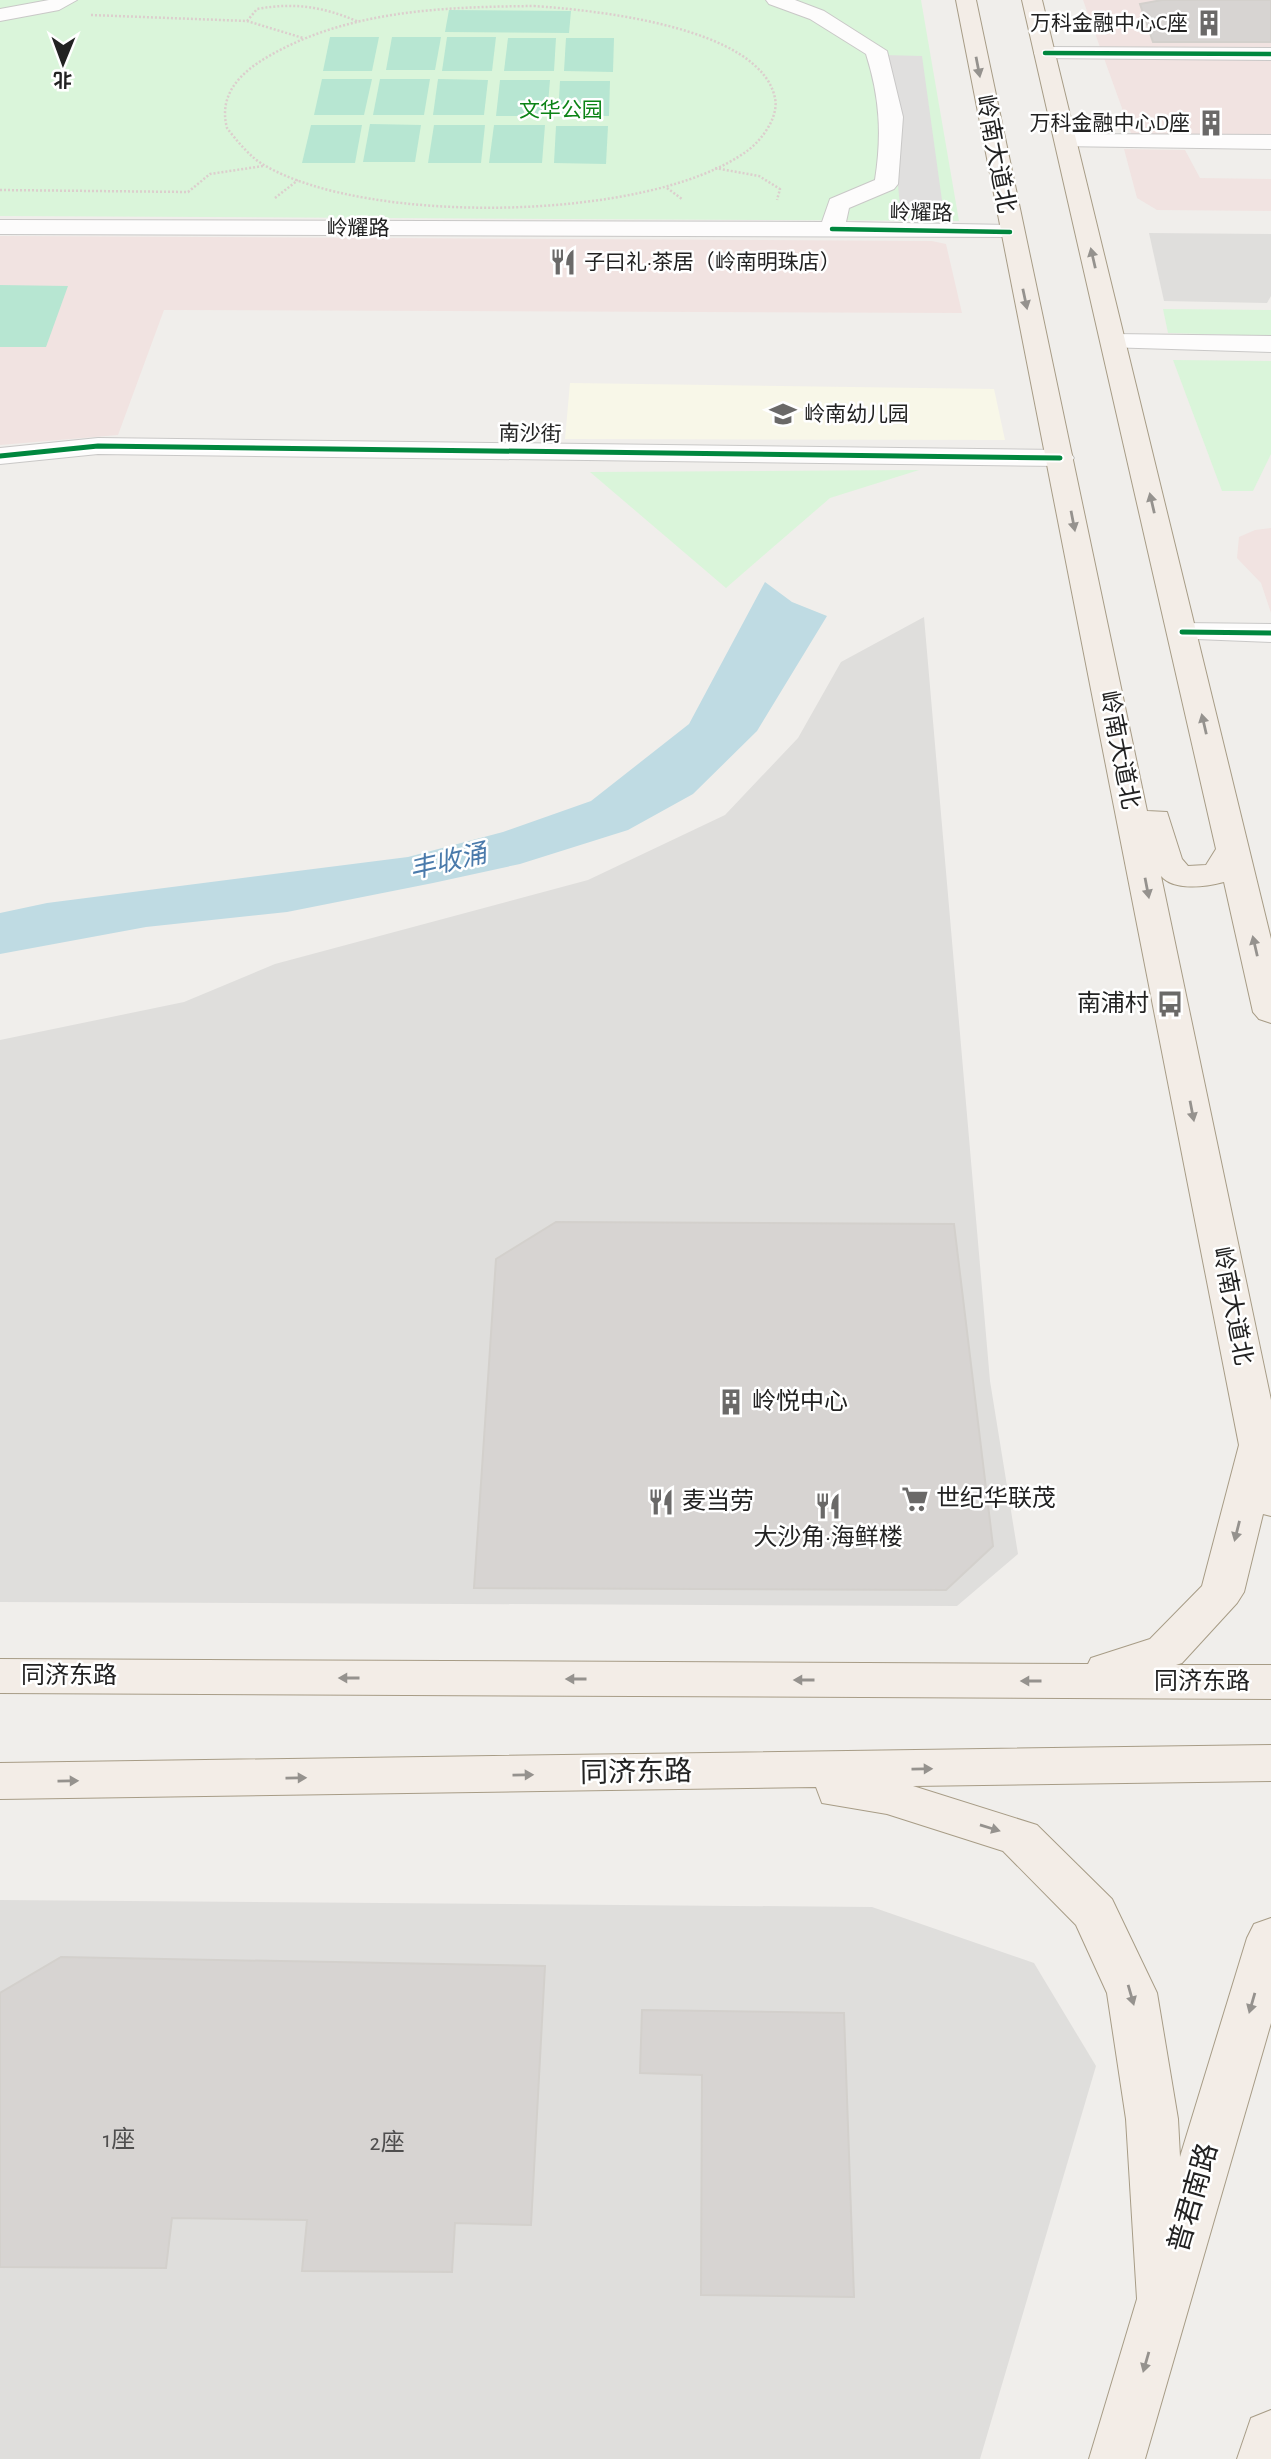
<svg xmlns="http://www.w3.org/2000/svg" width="1271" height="2459" font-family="'Alegreya Sans','Noto Sans SC',sans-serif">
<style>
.residential{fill:#dfdedc}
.commercial{fill:#f1e3e1}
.education{fill:#f8f7e8}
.park{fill:#daf5da}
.pitch{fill:#b7e6d2}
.parking{fill:#e0dfde}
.water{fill:#bfdbe3}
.building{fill:#d7d4d2;stroke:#d3d0cc;stroke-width:2}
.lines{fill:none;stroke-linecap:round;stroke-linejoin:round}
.minor-casing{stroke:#c9c8c7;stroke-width:2}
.major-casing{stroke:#a79c86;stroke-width:2}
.path{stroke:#dccecd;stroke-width:2.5;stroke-dasharray:2 2;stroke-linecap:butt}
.minor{fill:#fdfcfc;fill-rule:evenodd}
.major{fill:#f3ede7;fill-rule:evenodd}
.cycleway-far1-casing{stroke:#fff;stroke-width:7}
.cycleway-casing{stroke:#fff;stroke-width:9}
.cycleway-far1{stroke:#00873e;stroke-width:4.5}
.cycleway{stroke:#00873e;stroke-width:5}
.oneway{fill:#95928e}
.labels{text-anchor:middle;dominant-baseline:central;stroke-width:5;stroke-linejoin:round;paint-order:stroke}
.far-poi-label{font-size:21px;fill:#222;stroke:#fff;text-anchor:end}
.far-park-label{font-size:21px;fill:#0c8416;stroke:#fff}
.far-street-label{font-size:21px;fill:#222;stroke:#fff}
.street-label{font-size:24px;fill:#222;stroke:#fff}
.poi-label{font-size:24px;fill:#222;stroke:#fff;text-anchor:start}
.near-number-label{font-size:24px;fill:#4f4e4e}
.water-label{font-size:26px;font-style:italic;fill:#4a7aab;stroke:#fff}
.near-street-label{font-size:28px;fill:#222;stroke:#fff}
</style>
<rect width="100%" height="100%" fill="#f0eeeb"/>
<g class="residential">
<path d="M1149,233L1271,234V296L1267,303L1164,301Z"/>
<path d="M924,617L990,1381L1018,1554L957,1606L0,1602V1040L184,1002L275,964L588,880L725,815L798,738L841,662Z"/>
<path d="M0,1900L872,1907L1034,1963L1096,2066L980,2459H0Z"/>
</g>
<g class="commercial">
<path d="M1083,0H1271V138L1132,136Z"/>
<path d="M1124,149L1185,150L1200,178L1271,179V211L1157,210L1137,198Z"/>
<path d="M0,236L932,241L946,244L962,313L164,310L118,435L0,445Z"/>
<path d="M1271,528V613L1261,583L1237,558L1239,537L1255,530Z"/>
</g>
<path class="education" d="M570,383L994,389L1005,440L565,439Z"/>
<g class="park">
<path d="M0,0H921L959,221L0,216Z"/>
<path d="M1163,309L1271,310V336L1168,333Z"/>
<path d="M1173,360L1271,361V454L1253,491H1222Z"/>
<path d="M919,470L830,498L726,588L590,472Z"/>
</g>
<g class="pitch">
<path d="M449,10L571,11L569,33L445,32Z"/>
<path d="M330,37H379L372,71H323Z"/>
<path d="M392,37H441L435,70H386Z"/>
<path d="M447,37H496L492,71H442Z"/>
<path d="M508,38H556L554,71H504Z"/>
<path d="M566,38H614L613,72L564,71Z"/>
<path d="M322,79H372L364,115H314Z"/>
<path d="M380,79H430L424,115H373Z"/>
<path d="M438,79L488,80L484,115H433Z"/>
<path d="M500,80H550L547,116H496Z"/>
<path d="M560,81H610L609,116H558Z"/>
<path d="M370,124L421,125L415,162H363Z"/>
<path d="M311,125H362L355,163H302Z"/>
<path d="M434,125H485L481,163H428Z"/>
<path d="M494,125H545L542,163H489Z"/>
<path d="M556,126H608L606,164L554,163Z"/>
<path d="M0,285L68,286L46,347H0Z"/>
</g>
<path class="parking" d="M884,55L922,56L944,215L901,214Z"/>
<path class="water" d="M765,582L792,602L827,616L757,731L693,794L628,830L520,864L433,883L287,912L146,927L0,954V913L47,903L408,857L503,832L591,801L689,724Z"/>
<g class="building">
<path d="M1162,0H1271V42H1153L1140,4Z"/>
<path d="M556,1222L954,1224L993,1546L946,1590L474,1588L496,1259Z"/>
<path d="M61,1957L545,1966L531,2225L455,2223L452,2272L302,2271L307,2220L172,2218L166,2268L0,2267V1993Z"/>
<path d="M642,2010L844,2013L854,2297L701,2295L702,2075L640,2073Z"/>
</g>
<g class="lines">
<g class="minor-casing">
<g id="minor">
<path d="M49,0H77L59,10L0,21V9Z"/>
<path d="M766,0H795L824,11L887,51L903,117L898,184L894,189L849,208L846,222L1010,225L1019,227L1022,232L1019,237L0,234V220L822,222L830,199L875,180C882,135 880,98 866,54L810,19L769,4Z"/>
<path d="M1045,47L1271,48V60L1037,58L1034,53L1037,48Z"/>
<path d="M1066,134L1271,135V149L1058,146L1055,141Z"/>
<path d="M1114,334L1271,336V352L1105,347L1101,342L1105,337Z"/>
<path d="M98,438L1060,450L1070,452L1074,458L1070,464L1060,466L98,454L0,464V448Z"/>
<path d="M1182,623L1271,624V642L1171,638L1167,632L1171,626Z"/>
</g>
</g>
<g class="major-casing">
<g id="major">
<path d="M956,0H976L1147,811L1167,812L1182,859L1188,866L1206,865L1216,849L1022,0H1042L1271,939V1023L1259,1019L1253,1012L1224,882C1205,887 1174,891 1161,876L1271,1400V1516L1263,1514L1244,1592L1237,1603L1182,1663L1176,1665H1271V1699L0,1693V1659L1088,1664L1091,1658L1150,1639L1202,1586L1239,1445Z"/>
<path d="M1271,1745V1781L913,1786L1037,1825L1112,1899L1157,1993L1178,2119L1180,2157L1247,1938L1254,1924L1271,1918V2023L1145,2459H1089L1137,2299L1126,2119L1107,1993L1076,1925L1003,1851L887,1814L822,1803L816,1787L0,1799V1763Z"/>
<path d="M1271,2410V2459H1237L1251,2418Z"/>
</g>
</g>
<g class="path">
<path d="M534,6C592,10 760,26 775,98C779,117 762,140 747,151C650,222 367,226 264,165C251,158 236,140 227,128C218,94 241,72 269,56C349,10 444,7 534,6Z"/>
<path d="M91,15L247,21L303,38"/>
<path d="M247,21L257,9C295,2 324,7 359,22"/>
<path d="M715,168L759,176L780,189L777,200"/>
<path d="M667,188L682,199"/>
<path d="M0,190L188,192L210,174L263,166"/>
<path d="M275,198L298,180"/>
</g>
<use href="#minor" class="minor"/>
<use href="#major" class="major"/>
<g class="cycleway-far1-casing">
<g id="cycleway-far1">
<path d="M1045,53L1271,54"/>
<path d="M832,229L1010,232"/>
</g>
</g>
<g class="cycleway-casing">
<g id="cycleway">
<path d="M0,456L98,446L1060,458"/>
<path d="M1182,632L1271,633"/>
</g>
</g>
<use href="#cycleway-far1" class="cycleway-far1"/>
<use href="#cycleway" class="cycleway"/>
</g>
<defs><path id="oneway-solid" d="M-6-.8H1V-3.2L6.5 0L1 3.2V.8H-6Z" transform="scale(1.75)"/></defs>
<g class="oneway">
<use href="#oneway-solid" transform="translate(978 67) rotate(79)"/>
<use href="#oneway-solid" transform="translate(1093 258) rotate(-103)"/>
<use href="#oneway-solid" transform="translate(1025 299) rotate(78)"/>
<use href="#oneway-solid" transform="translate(1152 503) rotate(-103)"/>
<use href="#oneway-solid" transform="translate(1073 521) rotate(79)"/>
<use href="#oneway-solid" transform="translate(1204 724) rotate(-103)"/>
<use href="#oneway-solid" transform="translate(1147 888) rotate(79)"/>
<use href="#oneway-solid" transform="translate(1255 946) rotate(-103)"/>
<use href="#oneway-solid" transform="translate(1192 1111) rotate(79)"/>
<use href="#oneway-solid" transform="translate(1237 1531) rotate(104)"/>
<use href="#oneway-solid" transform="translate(349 1678) rotate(-180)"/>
<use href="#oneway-solid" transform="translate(576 1679) rotate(-180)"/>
<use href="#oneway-solid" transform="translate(804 1680) rotate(-180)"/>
<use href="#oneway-solid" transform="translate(1031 1681) rotate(-180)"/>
<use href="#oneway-solid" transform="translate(922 1769) rotate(-1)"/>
<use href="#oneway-solid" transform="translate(523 1775) rotate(-1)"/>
<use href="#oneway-solid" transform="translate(296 1778) rotate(-1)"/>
<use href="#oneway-solid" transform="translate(68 1781) rotate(-1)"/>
<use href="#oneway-solid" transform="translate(990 1828) rotate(17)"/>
<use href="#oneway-solid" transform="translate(1131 1995) rotate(74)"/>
<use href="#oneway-solid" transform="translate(1252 2003) rotate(106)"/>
<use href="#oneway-solid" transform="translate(1146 2362) rotate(106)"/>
</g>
<defs>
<g id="building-bare" transform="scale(2.1)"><path d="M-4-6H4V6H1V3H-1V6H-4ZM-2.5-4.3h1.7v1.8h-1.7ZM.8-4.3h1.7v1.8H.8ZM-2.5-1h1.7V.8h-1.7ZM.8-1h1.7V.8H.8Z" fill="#6a6968" stroke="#fff" stroke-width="2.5" paint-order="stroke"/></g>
<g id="restaurant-bare" transform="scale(2.1)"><path d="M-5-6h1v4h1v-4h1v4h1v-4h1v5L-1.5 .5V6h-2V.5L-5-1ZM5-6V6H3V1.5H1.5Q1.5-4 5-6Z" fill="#6a6968" stroke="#fff" stroke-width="2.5" paint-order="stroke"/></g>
<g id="school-bare" transform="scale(2.1)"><path d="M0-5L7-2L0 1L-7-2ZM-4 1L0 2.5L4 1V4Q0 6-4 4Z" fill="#6a6968" stroke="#fff" stroke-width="2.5" paint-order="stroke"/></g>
<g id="bus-bare" transform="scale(2.1)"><path d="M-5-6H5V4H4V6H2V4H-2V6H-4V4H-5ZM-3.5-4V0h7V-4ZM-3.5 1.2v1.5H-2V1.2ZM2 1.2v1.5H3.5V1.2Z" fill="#6a6968" stroke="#fff" stroke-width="2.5" paint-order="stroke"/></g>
<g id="supermarket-bare" transform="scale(2.1)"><path d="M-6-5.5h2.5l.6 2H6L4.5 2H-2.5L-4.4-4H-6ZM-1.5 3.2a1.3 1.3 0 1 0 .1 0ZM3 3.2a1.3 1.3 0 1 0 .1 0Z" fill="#6a6968" stroke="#fff" stroke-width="2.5" paint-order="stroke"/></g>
</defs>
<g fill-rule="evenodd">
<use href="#building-bare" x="1209" y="23"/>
<use href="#building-bare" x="1211" y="123"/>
<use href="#restaurant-bare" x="563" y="262"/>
<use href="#school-bare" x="783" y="414"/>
<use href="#bus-bare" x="1170" y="1004"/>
<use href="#building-bare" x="731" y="1402"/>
<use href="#supermarket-bare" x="915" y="1499"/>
<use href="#restaurant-bare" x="661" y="1502"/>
<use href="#restaurant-bare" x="828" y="1506"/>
</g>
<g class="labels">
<g class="far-poi-label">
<text x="1188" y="23">万科金融中心C座</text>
<text x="1190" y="123">万科金融中心D座</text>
<text x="584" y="262" text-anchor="start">子曰礼·茶居（岭南明珠店）</text>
<text x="804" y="414" text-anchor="start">岭南幼儿园</text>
</g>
<g class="far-park-label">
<text x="561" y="110">文华公园</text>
</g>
<g class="far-street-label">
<text transform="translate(921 213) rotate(1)">岭耀路</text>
<text x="358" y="228">岭耀路</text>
<text transform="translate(530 434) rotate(1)">南沙街</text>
</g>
<g class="street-label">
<text transform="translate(995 154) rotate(79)">岭南大道北</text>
<text transform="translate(1119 750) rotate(79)">岭南大道北</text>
<text transform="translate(1232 1306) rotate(79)">岭南大道北</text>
<text x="69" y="1676">同济东路</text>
<text x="1202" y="1682">同济东路</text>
</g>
<g class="poi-label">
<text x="1149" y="1004" text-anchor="end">南浦村</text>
<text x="752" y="1402">岭悦中心</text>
<text x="936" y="1499">世纪华联茂</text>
<text x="682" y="1502">麦当劳</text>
<text x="828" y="1538" text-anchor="middle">大沙角·海鲜楼</text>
</g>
<g class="near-number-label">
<text x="119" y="2140">1座</text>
<text x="387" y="2143">2座</text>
</g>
<g class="water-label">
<text transform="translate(448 862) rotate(-13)">丰收涌</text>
</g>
<g class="near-street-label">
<text transform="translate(636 1773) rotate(-1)">同济东路</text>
<text transform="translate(1194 2198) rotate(-74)">普君南路</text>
</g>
</g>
<g transform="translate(63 63) rotate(181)" stroke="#ffffff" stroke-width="5" paint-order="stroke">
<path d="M0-5L12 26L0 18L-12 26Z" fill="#222222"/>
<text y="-10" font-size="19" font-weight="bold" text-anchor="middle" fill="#222222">北</text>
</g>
</svg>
